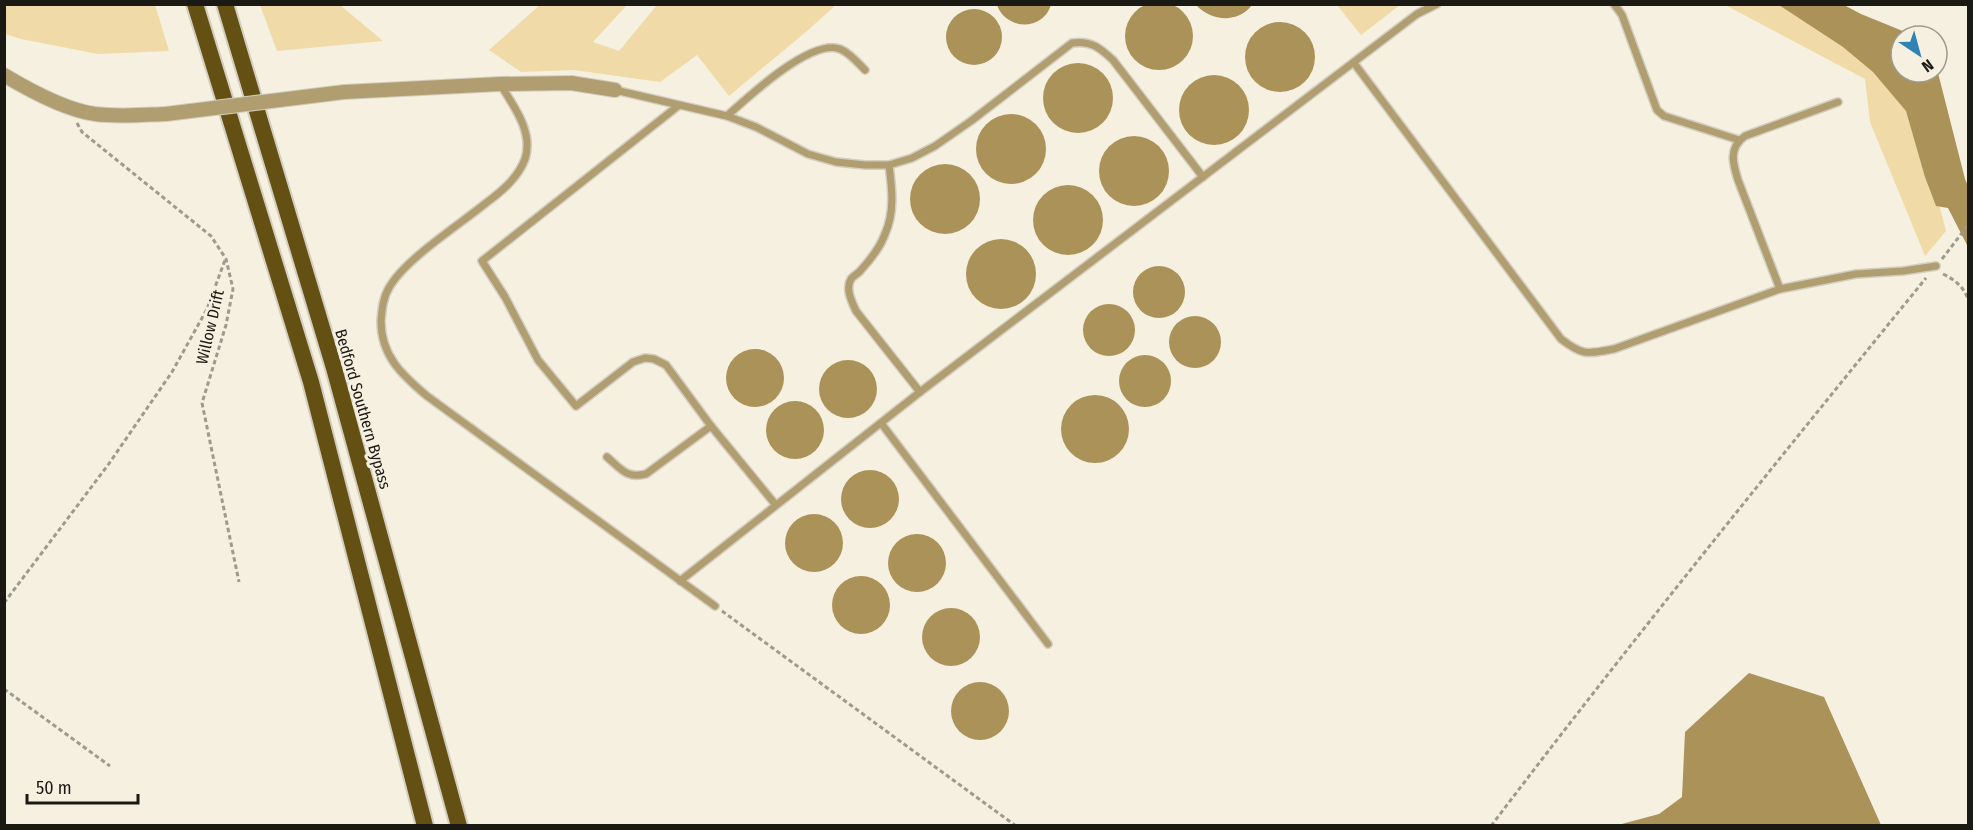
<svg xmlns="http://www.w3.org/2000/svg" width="1973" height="830" font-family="'Fira Sans Condensed',sans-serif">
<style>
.green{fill:#f0daa7}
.water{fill:#aa9258}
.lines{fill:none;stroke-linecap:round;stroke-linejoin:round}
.service-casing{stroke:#d3cebf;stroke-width:10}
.minor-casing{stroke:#d3cebf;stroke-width:16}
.trunk-casing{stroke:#d3cebf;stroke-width:20}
.path{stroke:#9f9a8f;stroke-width:3;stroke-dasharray:4.5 3;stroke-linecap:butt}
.service{stroke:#b09e71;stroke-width:7}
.minor{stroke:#b09e71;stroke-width:14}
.trunk{stroke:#645012;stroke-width:16}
.minor-bridge-casing{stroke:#d3cebf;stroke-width:16;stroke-linecap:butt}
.minor-bridge{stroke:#b09e71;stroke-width:14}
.labels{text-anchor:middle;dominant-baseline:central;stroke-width:6;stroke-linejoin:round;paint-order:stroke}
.street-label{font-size:16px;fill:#1b1914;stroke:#f6f0e0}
</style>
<rect width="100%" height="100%" fill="#f6f0e0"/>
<g class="green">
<path d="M541,4L627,5L593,42L619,51L657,5H836L807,31L729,96L697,55L660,82L574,70L521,72L489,50Z"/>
<path d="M4,5H155L169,51L98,54L21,39L5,34Z"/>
<path d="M260,5H340L383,41L277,51Z"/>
<path d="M1337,5H1400L1361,35Z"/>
<path d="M1725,5H1843L1901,72H1905L1946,231L1925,256L1870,122L1865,79Z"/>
</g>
<g class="water">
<circle cx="1159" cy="36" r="34"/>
<path d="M997,5V4L1051,5C1042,32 1006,30 997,5Z"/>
<path d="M1196,5H1252C1237,24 1211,21 1196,5Z"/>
<path d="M1779,5H1844L1861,14L1915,36H1901V72L1937,71L1938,73L1965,179L1968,186V247L1948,208L1936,206L1925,177L1906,111L1873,72L1843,47Z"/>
<circle cx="974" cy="37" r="28"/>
<circle cx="1280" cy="57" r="35"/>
<circle cx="1078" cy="98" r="35"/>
<circle cx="1214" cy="110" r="35"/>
<circle cx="1011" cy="149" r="35"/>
<circle cx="1134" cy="171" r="35"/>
<circle cx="945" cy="199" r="35"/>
<circle cx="1068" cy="220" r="35"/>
<circle cx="1001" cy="274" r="35"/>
<circle cx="1159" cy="292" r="26"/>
<circle cx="1109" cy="330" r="26"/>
<circle cx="1195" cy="342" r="26"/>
<circle cx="755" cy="378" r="29"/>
<circle cx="1145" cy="381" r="26"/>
<circle cx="848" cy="389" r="29"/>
<circle cx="1095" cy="429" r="34"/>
<circle cx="795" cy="430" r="29"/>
<circle cx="870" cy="499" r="29"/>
<circle cx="814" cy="543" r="29"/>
<circle cx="917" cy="563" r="29"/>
<circle cx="861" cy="605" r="29"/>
<circle cx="951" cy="637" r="29"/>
<path d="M1749,673L1824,697L1881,825H1618L1659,814L1682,797L1685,732Z"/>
<circle cx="980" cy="711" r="29"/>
</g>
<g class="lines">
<g class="service-casing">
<g id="service">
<path d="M1614,4L1622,15L1657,110L1664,116L1739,140"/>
<path d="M1354,63L1561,339C1583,356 1587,354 1614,349L1780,289L1856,274L1903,271L1936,266"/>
<path d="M500,84C513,105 534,132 525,159C518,178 501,192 486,203C459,225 407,258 390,286C383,297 382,309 381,321C381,356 402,375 427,396L715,606"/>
<path d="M615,90L727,116L756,127L808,154L836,162L865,165H889L912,158L935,146L971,121L1072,43C1091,40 1100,48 1113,60L1203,177"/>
<path d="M678,106L482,261L505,297L538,360L576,406L633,362L645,358L654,359L666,365L711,426L775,504"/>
<path d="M727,116C748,97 811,38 840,49C850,53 858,63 865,70"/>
<path d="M889,165C892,188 895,212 885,234C880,248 871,259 861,270C859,273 853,276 851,279C845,289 852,302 856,311L920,392"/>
<path d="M1780,289L1738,180C1733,164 1728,148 1745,136L1838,102"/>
<path d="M881,423L1048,644"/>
<path d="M607,457C621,469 627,479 646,474L711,426"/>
<path d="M680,581L920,392L1417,14L1437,4"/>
</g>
</g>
<g class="minor-casing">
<g id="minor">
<path d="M4,75C29,90 66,110 95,114C119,117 142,115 166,114"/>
<path d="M344,92L500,84L571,83L615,90"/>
</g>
</g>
<g class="trunk-casing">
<g id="trunk">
<path d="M195,4L311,382L425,826"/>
<path d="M225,4L334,368L459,826"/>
</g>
</g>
<g class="path">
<path d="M77,123L82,132L211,236L226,259L233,289L226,325L202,403L239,582"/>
<path d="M1942,259L1968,225"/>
<path d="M1943,274C1955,280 1963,286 1968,299"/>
<path d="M4,603L108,465L172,372L207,309L225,260"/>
<path d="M722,611L1016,826"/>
<path d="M4,689L110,766"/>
<path d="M1491,826C1632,640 1779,459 1926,278"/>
</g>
<use href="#service" class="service"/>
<use href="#minor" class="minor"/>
<use href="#trunk" class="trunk"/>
<g class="minor-bridge-casing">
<path id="minor-bridge" d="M166,114L344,92"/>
</g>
<use href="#minor-bridge" class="minor-bridge"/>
</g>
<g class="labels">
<g class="street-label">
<text transform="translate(210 327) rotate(-77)">Willow Drift</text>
<text transform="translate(363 409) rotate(74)">Bedford Southern Bypass</text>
</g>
</g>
<rect width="1973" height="830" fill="none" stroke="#1b1914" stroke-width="12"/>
<g transform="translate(1919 54) rotate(144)"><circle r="28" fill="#f6f0e0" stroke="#9e9a8e" stroke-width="1.5"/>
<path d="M0-4.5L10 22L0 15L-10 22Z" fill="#2f83b3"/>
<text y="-9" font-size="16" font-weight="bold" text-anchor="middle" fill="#1b1914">N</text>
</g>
<path d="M27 794v9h111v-9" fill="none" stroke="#1b1914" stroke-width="3"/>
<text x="36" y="794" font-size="18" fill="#1b1914" stroke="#f6f0e0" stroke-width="4.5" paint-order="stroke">50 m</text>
</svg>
